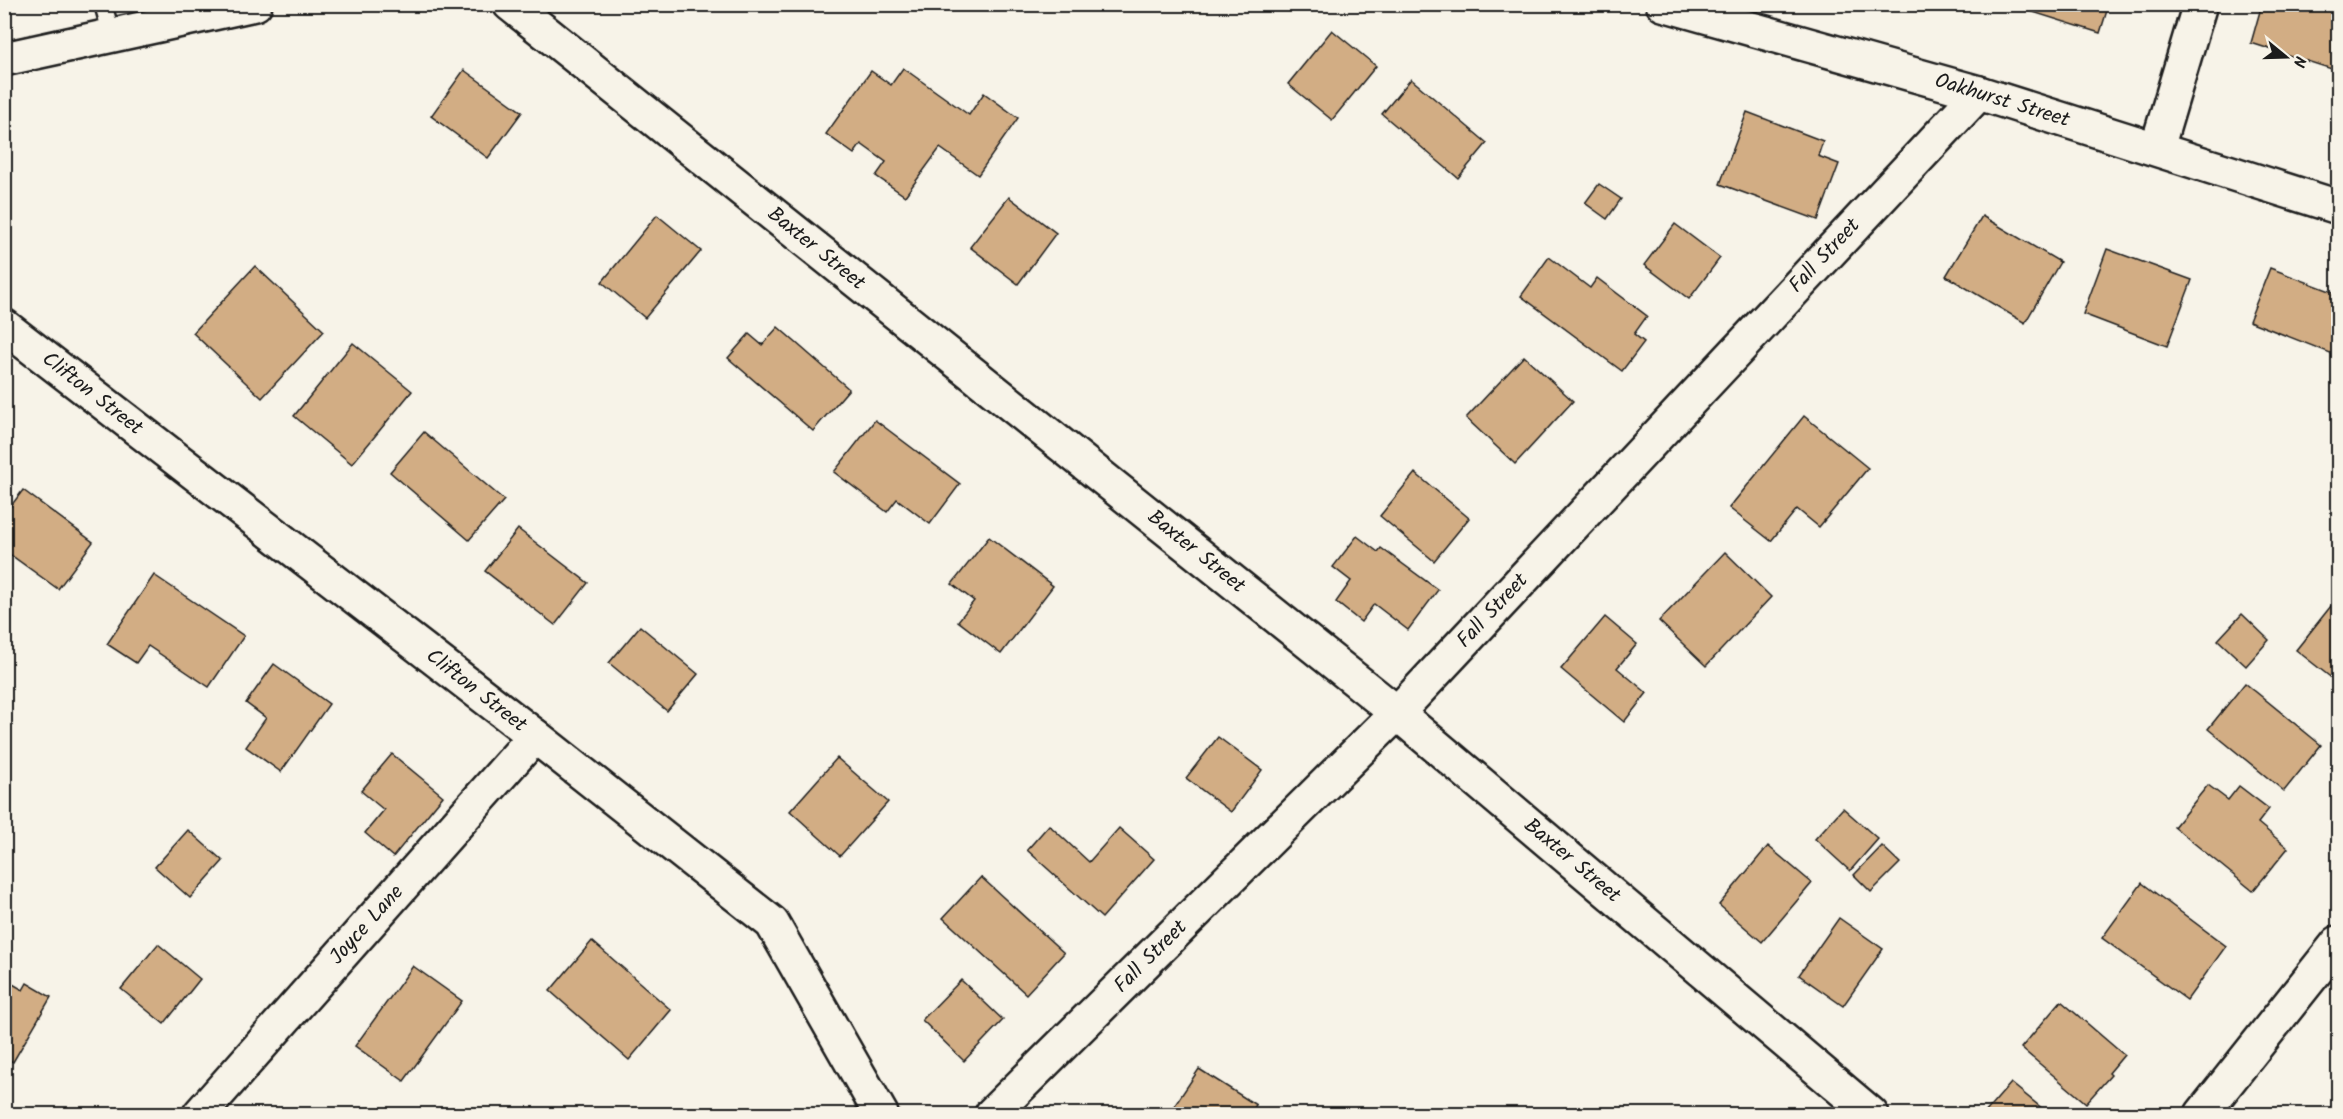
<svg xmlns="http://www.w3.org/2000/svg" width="2343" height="1119" font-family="Kalam,sans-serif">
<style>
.building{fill:#d2ad84;stroke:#1c1c1c;stroke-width:1.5}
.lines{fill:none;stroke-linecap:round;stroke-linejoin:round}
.service-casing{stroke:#1c1c1c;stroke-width:21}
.minor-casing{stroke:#1c1c1c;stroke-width:38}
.primary-casing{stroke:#1c1c1c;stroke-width:38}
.service{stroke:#f7f3e8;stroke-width:16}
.minor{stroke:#f7f3e8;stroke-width:33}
.primary{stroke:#f7f3e8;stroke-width:33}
.labels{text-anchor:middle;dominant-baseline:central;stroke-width:4.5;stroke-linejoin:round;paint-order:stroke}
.street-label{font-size:21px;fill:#1c1c1c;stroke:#f7f3e8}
</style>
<rect width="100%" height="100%" fill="#f7f3e8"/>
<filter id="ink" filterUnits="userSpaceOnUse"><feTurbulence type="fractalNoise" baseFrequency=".0167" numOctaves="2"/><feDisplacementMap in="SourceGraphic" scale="12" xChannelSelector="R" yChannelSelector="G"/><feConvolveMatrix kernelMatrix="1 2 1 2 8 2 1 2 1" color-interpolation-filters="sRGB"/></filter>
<g filter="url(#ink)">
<g class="building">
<path d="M2021,4H2109L2100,33L2020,8Z"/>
<path d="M2262,4H2338V71L2251,43Z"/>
<path d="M1332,30L1376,66L1332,120L1288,84Z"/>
<path d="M903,68L969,115L984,93L1018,118L978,175L940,148L905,196L876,176L886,162L861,144L854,154L826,134L871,71L891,85Z"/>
<path d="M464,70L522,112L488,158L431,116Z"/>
<path d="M1411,79L1487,143L1458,178L1382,114Z"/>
<path d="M1747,112L1823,141L1818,156L1839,164L1818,220L1720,184Z"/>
<path d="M4,176L10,211L4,212Z"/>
<path d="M1599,184L1621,199L1607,219L1585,203Z"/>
<path d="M1009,197L1056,233L1018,284L970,247Z"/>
<path d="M657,215L701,251L645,318L602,282Z"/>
<path d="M1982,216L2060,262L2025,323L1946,276Z"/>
<path d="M1675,224L1720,258L1689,299L1644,265Z"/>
<path d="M2107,249L2192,280L2167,346L2083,314Z"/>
<path d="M1549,257L1590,288L1597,278L1647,316L1634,334L1644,342L1622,371L1521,296Z"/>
<path d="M255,266L324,331L262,398L193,333Z"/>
<path d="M2270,268L2338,294V356L2249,321Z"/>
<path d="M778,327L849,389L813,431L728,358L749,334L762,345Z"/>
<path d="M353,343L412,391L352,464L294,416Z"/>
<path d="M1524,356L1573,401L1515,464L1466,418Z"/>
<path d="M1804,416L1868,468L1819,527L1797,509L1771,541L1729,508Z"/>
<path d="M875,420L960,484L930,524L897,499L887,512L834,472Z"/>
<path d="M424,432L504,500L469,540L390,472Z"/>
<path d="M1415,473L1469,518L1434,561L1380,516Z"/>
<path d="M23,490L93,542L58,589L4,550V515Z"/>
<path d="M518,529L588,583L555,625L485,571Z"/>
<path d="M1357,536L1378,552L1381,548L1438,590L1408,630L1374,604L1361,622L1336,602L1351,581L1333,567Z"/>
<path d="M989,537L1053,586L1001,654L958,621L974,601L952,584Z"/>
<path d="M1725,552L1771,597L1706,666L1659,621Z"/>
<path d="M154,575L244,636L209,687L148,646L136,663L107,644Z"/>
<path d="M2331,606L2338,611V683L2296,650Z"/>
<path d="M2242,614L2269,640L2246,666L2218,640Z"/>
<path d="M1605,617L1637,644L1617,668L1647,693L1624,722L1561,669Z"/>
<path d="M640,626L698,674L667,711L609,663Z"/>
<path d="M274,664L329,704L281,772L246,747L266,718L246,703Z"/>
<path d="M2245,683L2321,745L2284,791L2208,729Z"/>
<path d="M1218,737L1262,770L1231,812L1186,778Z"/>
<path d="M392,754L443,796L393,857L365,833L384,810L361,791Z"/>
<path d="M837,758L888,802L840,856L790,811Z"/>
<path d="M2208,785L2228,800L2239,786L2269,809L2258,823L2288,848L2253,891L2174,827Z"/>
<path d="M1843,808L1878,839L1850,871L1815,839Z"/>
<path d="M1049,825L1089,862L1119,828L1154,859L1102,918L1027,850Z"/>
<path d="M188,830L223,861L190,898L155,867Z"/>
<path d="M1768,846L1812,883L1762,942L1719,905Z"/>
<path d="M1882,846L1900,863L1871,892L1854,875Z"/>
<path d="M981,877L1064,953L1026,994L943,918Z"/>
<path d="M2142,883L2226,946L2187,1000L2102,938Z"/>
<path d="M1839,918L1883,949L1843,1006L1799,975Z"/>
<path d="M592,941L671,1010L629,1060L550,991Z"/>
<path d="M158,944L200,979L164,1024L121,989Z"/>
<path d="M413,966L462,1001L404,1081L355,1046Z"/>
<path d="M4,979L23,990L27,983L51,997L13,1062L4,1057Z"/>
<path d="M961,980L1003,1020L964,1061L922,1020Z"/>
<path d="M2061,1001L2124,1055L2109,1073L2111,1075L2086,1103L2021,1048Z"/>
<path d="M1199,1069L1256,1105L1250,1114H1169Z"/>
<path d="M2011,1083L2049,1114H1984Z"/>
</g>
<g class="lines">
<g class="service-casing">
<path id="service" d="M103,4L112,36"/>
</g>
<g class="minor-casing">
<g id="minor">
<path d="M510,4L1397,713L1871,1114"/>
<path d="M1663,4L1979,93L2338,207"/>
<path d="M4,59L255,4"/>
<path d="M2157,148L2200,4"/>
<path d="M4,326L535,736L772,923L881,1114"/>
<path d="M200,1114L535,736"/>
<path d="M992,1114L1397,713L1979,93"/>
</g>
</g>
<g class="primary-casing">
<path id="primary" d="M2202,1114L2338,943"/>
</g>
<use href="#service" class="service"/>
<use href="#minor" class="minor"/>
<use href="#primary" class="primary"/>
</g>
</g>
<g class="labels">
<g class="street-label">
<text transform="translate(2002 101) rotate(17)">Oakhurst Street</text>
<text transform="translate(816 249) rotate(39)">Baxter Street</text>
<text transform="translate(1825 256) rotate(-47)">Fall Street</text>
<text transform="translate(92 394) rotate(38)">Clifton Street</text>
<text transform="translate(1196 552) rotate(39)">Baxter Street</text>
<text transform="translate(1493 611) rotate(-47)">Fall Street</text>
<text transform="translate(476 691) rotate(38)">Clifton Street</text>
<text transform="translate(1572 861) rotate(40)">Baxter Street</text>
<text transform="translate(367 925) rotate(-48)">Joyce Lane</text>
<text transform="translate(1151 957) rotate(-45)">Fall Street</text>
</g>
</g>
<rect width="2343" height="1119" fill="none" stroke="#f7f3e8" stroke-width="24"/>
<rect x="12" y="12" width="2319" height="1095" fill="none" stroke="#1c1c1c" stroke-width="2" filter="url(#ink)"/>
<g transform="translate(2286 57) rotate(109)" stroke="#f7f3e8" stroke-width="4.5" paint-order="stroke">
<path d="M0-4.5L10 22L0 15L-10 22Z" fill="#1c1c1c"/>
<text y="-9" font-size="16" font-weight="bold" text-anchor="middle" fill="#1c1c1c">N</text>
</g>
</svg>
